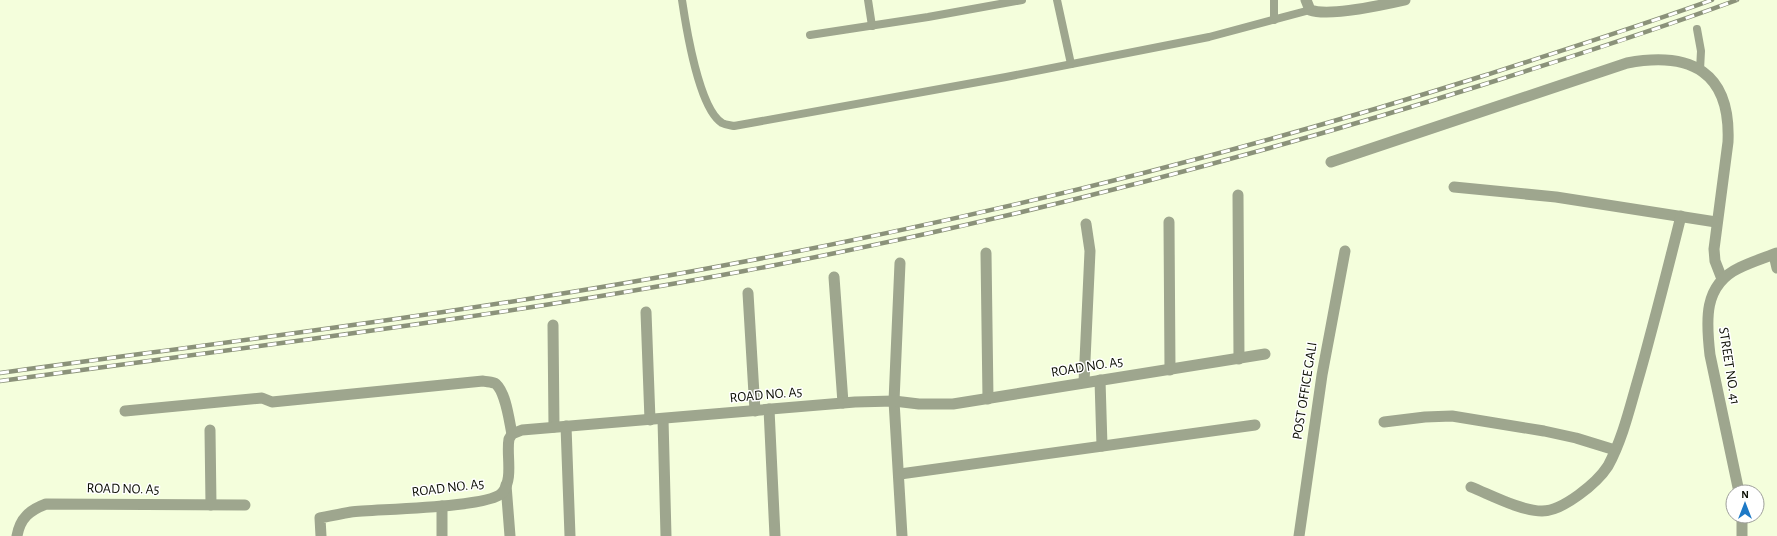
<svg xmlns="http://www.w3.org/2000/svg" width="1777" height="536" font-family="'Alegreya Sans',sans-serif">
<style>
.lines{fill:none;stroke-linecap:round;stroke-linejoin:round}
.service{stroke:#9ea68e;stroke-width:8}
.minor{stroke:#9ea68e;stroke-width:11}
.rail-casing{stroke:#8b927a;stroke-width:4.5}
.rail{stroke:#fff;stroke-width:3;stroke-dasharray:9;stroke-linecap:butt}
.labels{text-anchor:middle;dominant-baseline:central;stroke-width:3;stroke-linejoin:round;paint-order:stroke}
.street-label{font-size:14px;fill:#0c0f04;stroke:#fff}
</style>
<rect width="100%" height="100%" fill="#f4fedc"/>
<g class="lines">
<g class="service">
<path d="M682,0C686,27 699,109 722,123C726,125 730,125 734,126L1006,77L1209,37L1310,10"/>
<path d="M868,0L872,26"/>
<path d="M1057,0L1071,64"/>
<path d="M1274,0V20"/>
<path d="M1697,29L1701,51L1700,70"/>
<path d="M810,35L928,17L1022,0"/>
</g>
<g class="minor">
<path d="M1306,0L1310,10C1329,17 1383,5 1405,0"/>
<path d="M1331,162L1627,63C1691,51 1731,72 1728,142L1714,249L1715,261L1722,279"/>
<path d="M1454,187L1556,197L1716,222"/>
<path d="M1238,195L1239,359"/>
<path d="M1169,222L1170,370"/>
<path d="M986,253L988,399"/>
<path d="M1774,255L1777,268"/>
<path d="M900,263L894,401L902,536"/>
<path d="M834,277L843,403"/>
<path d="M748,293L755,411"/>
<path d="M646,312L650,420"/>
<path d="M553,325L554,427"/>
<path d="M1100,380L1102,446"/>
<path d="M1084,382L1090,251L1086,224"/>
<path d="M769,409L775,536"/>
<path d="M125,411L262,398L272,402L483,381C487,382 493,382 496,384C506,393 509,420 512,434"/>
<path d="M663,419L666,536"/>
<path d="M1384,422L1425,417L1452,416L1544,431L1576,438L1615,450"/>
<path d="M566,426L570,536"/>
<path d="M210,430L211,505"/>
<path d="M900,474L1255,425"/>
<path d="M506,485L510,536"/>
<path d="M1471,487C1491,495 1521,511 1542,511C1563,511 1597,483 1608,466C1622,440 1629,411 1637,383C1653,328 1667,272 1681,216"/>
<path d="M1739,492L1710,355C1706,321 1703,285 1739,268C1751,262 1764,258 1777,253"/>
<path d="M442,506V536"/>
<path d="M17,536C20,518 30,510 46,504L245,505"/>
<path d="M321,536L320,518C330,516 340,514 351,512C376,509 488,508 502,493C514,479 506,455 509,439L512,434L522,430L855,402L894,401L919,404H953L1265,354"/>
<path d="M1299,536L1322,375L1345,251"/>
<path d="M1742,536V516"/>
</g>
<g class="rail-casing">
<g id="rail">
<path d="M0,373C248,339 496,309 742,262C993,215 1242,152 1486,75C1561,51 1637,27 1712,0"/>
<path d="M0,381C248,347 498,317 744,271C994,224 1240,161 1482,85C1568,58 1653,31 1737,0"/>
</g>
</g>
<use href="#rail" class="rail"/>
</g>
<g class="labels">
<g class="street-label">
<text transform="translate(1729 366) rotate(81)">STREET NO. 41</text>
<text transform="translate(1087 367) rotate(-9)">ROAD NO. A5</text>
<text transform="translate(1305 391) rotate(-81)">POST OFFICE GALI</text>
<text transform="translate(766 395) rotate(-5)">ROAD NO. A5</text>
<text transform="translate(448 488) rotate(-7)">ROAD NO. A5</text>
<text transform="translate(123 489) rotate(1)">ROAD NO. A5</text>
</g>
</g>
<g transform="translate(1745 504)"><circle r="19" fill="#ffffff" stroke="#9e9f9b"/>
<path d="M0-3L7 15L0 10L-7 15Z" fill="#1d79c6"/>
<text y="-6" font-size="11" font-weight="bold" text-anchor="middle" fill="#0c0f04">N</text>
</g>
</svg>
